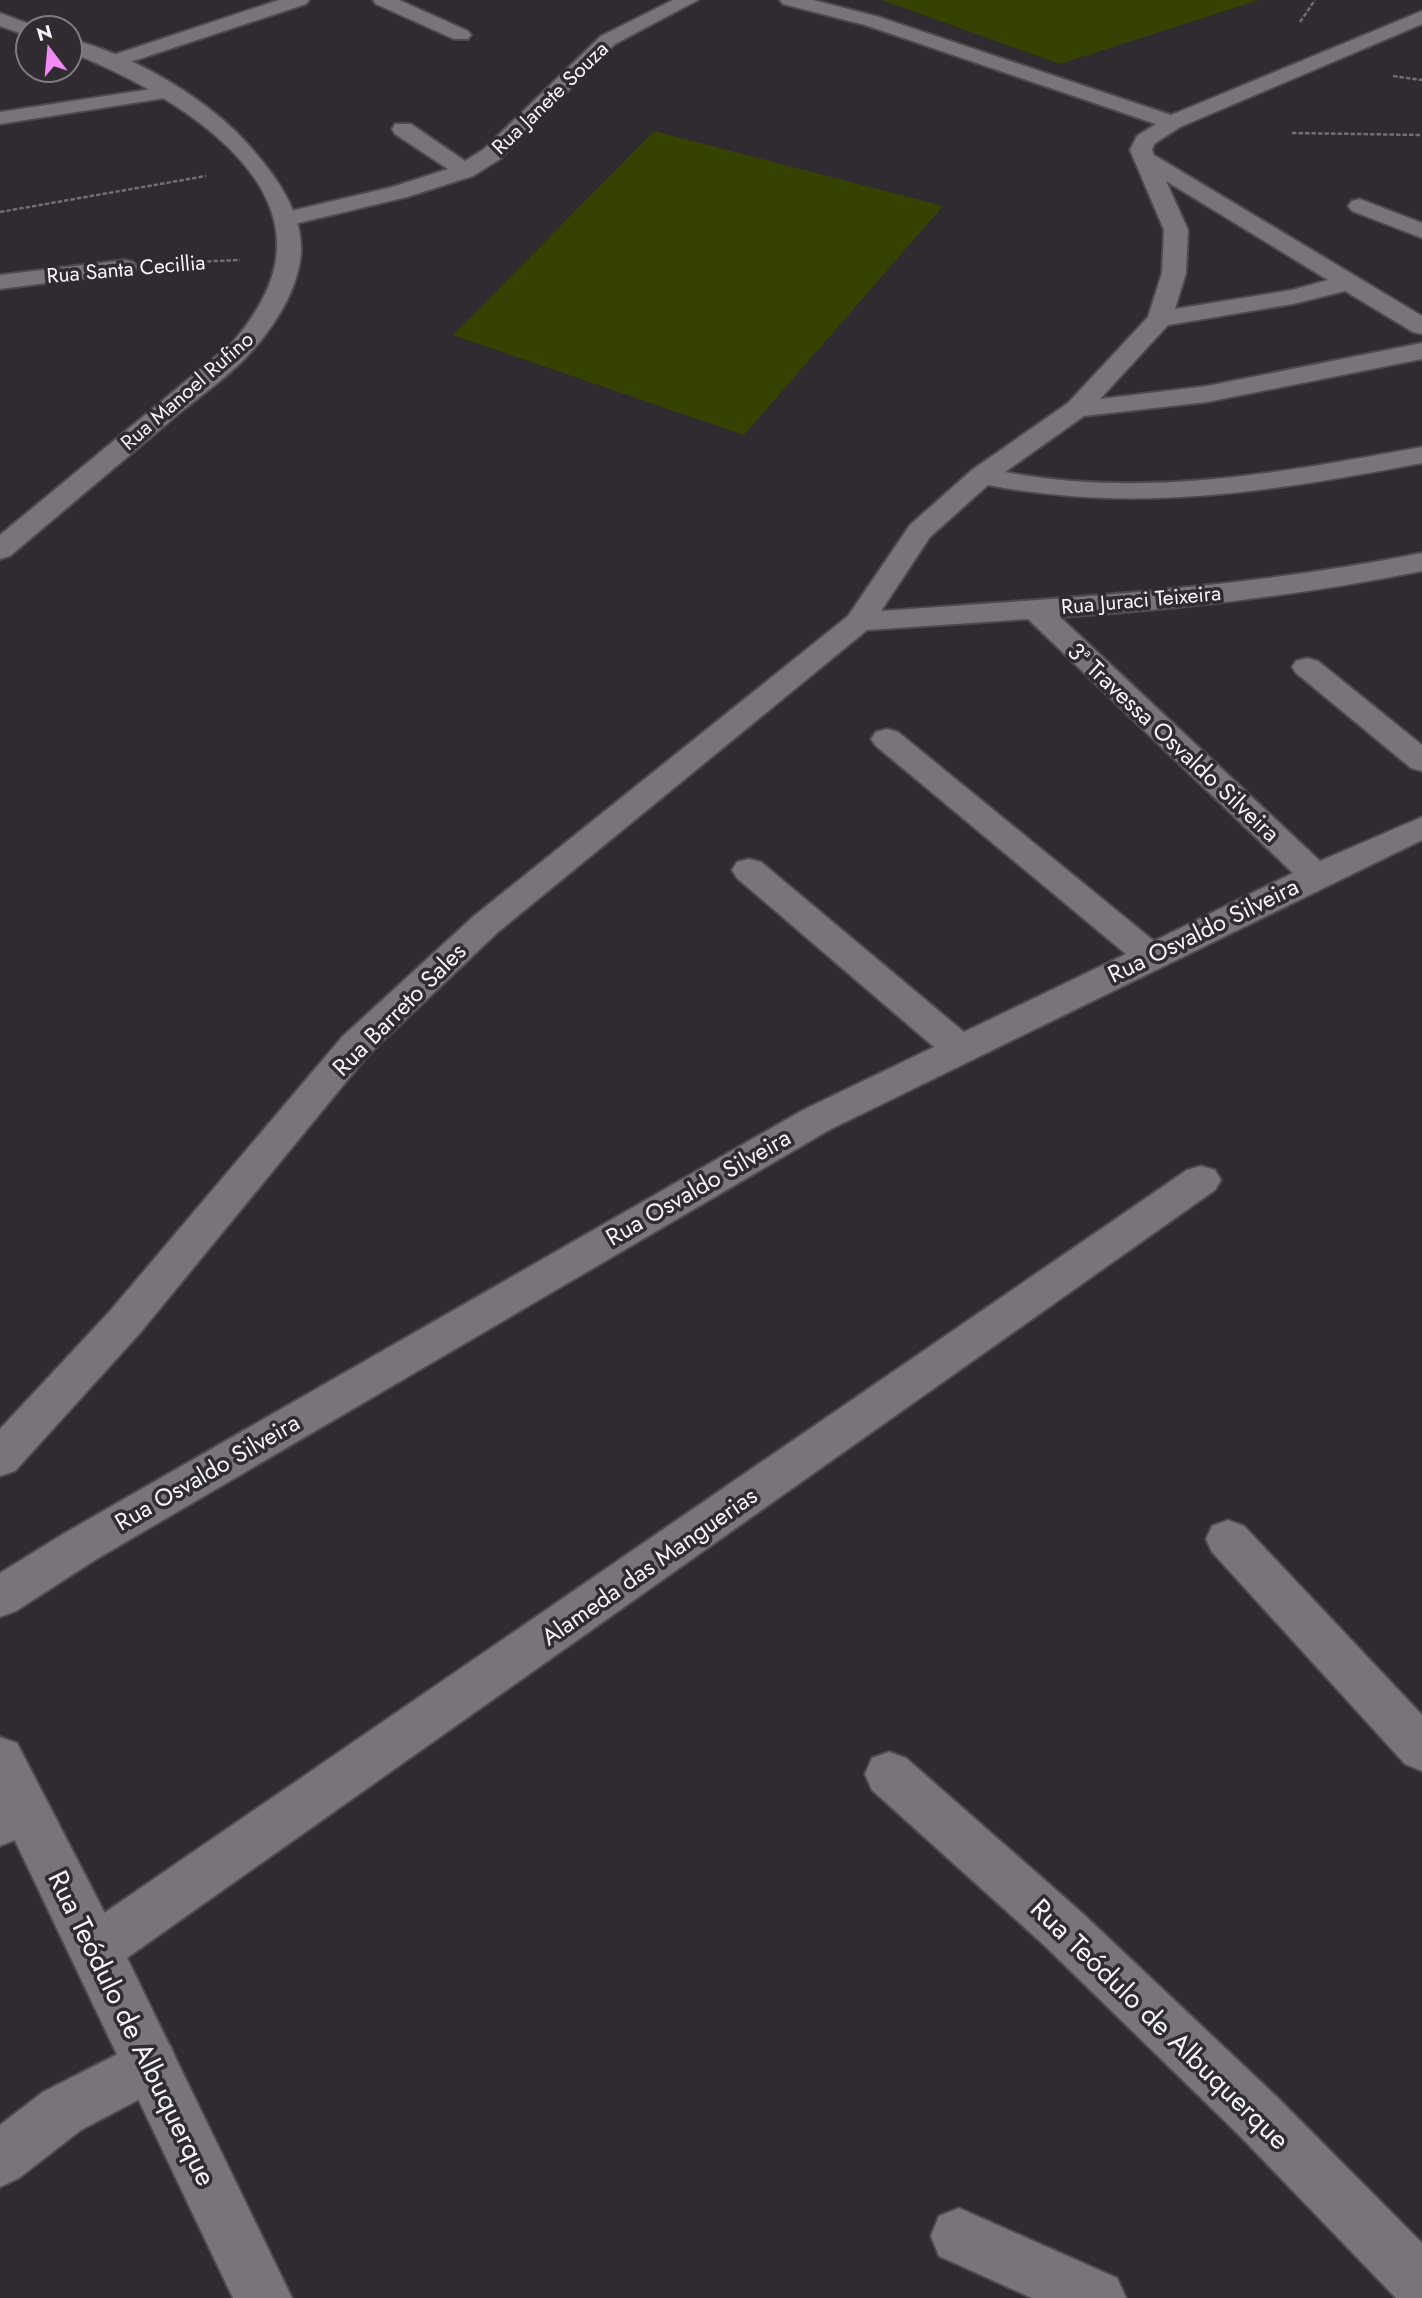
<svg xmlns="http://www.w3.org/2000/svg" width="1422" height="2298" font-family="Jost,sans-serif">
<style>
.green{fill:#364202}
.lines{fill:none;stroke-linecap:round;stroke-linejoin:round}
.lane-casing{stroke:#4d494e;stroke-width:4}
.street-casing{stroke:#4d494e;stroke-width:4}
.secondary-casing{stroke:#4d494e;stroke-width:4}
.path{stroke:#726e73;stroke-width:2.5;stroke-dasharray:4.5 2;stroke-linecap:butt}
.lane{fill:#78747a;fill-rule:evenodd}
.street{fill:#78747a;fill-rule:evenodd}
.secondary{fill:#78747a;fill-rule:evenodd}
.labels{text-anchor:middle;dominant-baseline:central;stroke-width:7;stroke-linejoin:round;paint-order:stroke}
.far-street-label{font-size:21px;fill:#f6f4f7;stroke:#2f2b30}
.street-label{font-size:24px;fill:#f6f4f7;stroke:#2f2b30}
.near-street-label{font-size:28px;fill:#f6f4f7;stroke:#2f2b30}
</style>
<rect width="100%" height="100%" fill="#2f2b30"/>
<g class="green">
<path d="M882,0H1259L1060,64Z"/>
<path d="M654,131L943,206L744,435L453,335Z"/>
</g>
<g class="lines">
<g class="lane-casing">
<g id="lane">
<path d="M1360,199L1422,223V238L1352,211L1348,206L1352,201Z"/>
<path d="M1228,1520L1244,1526L1422,1715V1771L1405,1764L1212,1552L1206,1539L1212,1526Z"/>
<path d="M151,2037L170,2045L178,2064L170,2083L81,2130L19,2178L0,2187V2125L43,2092Z"/>
</g>
</g>
<g class="street-casing">
<g id="street">
<path d="M279,0H309L306,4L121,65L114,67L104,61L107,57Z"/>
<path d="M373,0H399L468,31L471,35L468,39H454L376,4Z"/>
<path d="M673,0H698L615,44L500,159L473,176L407,197L286,226L278,224L274,219L278,214L392,187L448,169L395,134L392,129L395,124H411L465,161L484,149L601,36Z"/>
<path d="M780,0H813L879,17L1171,115L1422,11V24L1180,127L1154,144L1152,150L1154,155L1422,316V334L1413,332L1345,291L1293,304L1168,325L1100,399L1207,386L1422,343V359L1207,402L1084,416L1005,472C1145,499 1284,472 1422,447V463C1274,491 1137,514 988,485L930,537L881,611C1062,598 1243,589 1422,553V571C1302,595 1182,609 1060,617L1320,861L1422,817V840L829,1130L95,1560L16,1611L0,1617V1573L63,1534L803,1110L934,1047L737,878L732,870L737,862L749,859L761,862L964,1032L1126,954L876,746L871,739L876,732L887,729L898,732L1154,941L1293,873L1028,619L867,630L498,932L368,1055L140,1333L15,1471L0,1476V1429L110,1311L342,1037L474,916L848,616L910,525L972,470L1068,403L1148,317L1162,273L1164,230L1130,150L1137,136L1156,124L865,25L783,4ZM1166,181L1328,280L1292,290L1175,309L1186,273L1188,230Z"/>
<path d="M171,86L178,88L182,92L178,96L0,124V112Z"/>
<path d="M125,260L133,262L137,267L133,272L0,289V275Z"/>
<path d="M1307,658L1318,661L1422,745V771L1411,768L1296,673L1292,667L1296,661Z"/>
<path d="M1201,1166L1215,1170L1221,1180L1215,1190L114,1967L96,1974L78,1967L70,1949L78,1931L1187,1170Z"/>
<path d="M889,1752L906,1758L1080,1911L1277,2097L1422,2243V2298H1396L1239,2135L1044,1945L872,1790L865,1774L872,1758Z"/>
<path d="M26,1790L43,1797L51,1813L43,1829L0,1846V1800Z"/>
<path d="M959,2208L1117,2278L1126,2298H1032L939,2256L931,2236L939,2216Z"/>
</g>
</g>
<g class="secondary-casing">
<g id="secondary">
<path d="M0,13L35,26L37,28H28V36L0,26Z"/>
<path d="M70,39C134,55 211,100 253,150C277,177 303,214 301,253C298,289 276,324 252,351C231,375 201,395 176,416C121,463 65,509 10,556L0,559V535L232,343C255,316 276,284 277,248C280,152 145,82 70,52Z"/>
<path d="M0,1737L17,1743L114,1931L292,2298H233L0,1809Z"/>
</g>
</g>
<g class="path">
<path d="M1300,22L1315,0"/>
<path d="M1393,76L1422,80"/>
<path d="M1292,133L1422,135"/>
<path d="M0,212L206,176"/>
<path d="M168,263L240,260"/>
</g>
<use href="#lane" class="lane"/>
<use href="#street" class="street"/>
<use href="#secondary" class="secondary"/>
</g>
<g class="labels">
<g class="far-street-label">
<text transform="translate(550 98) rotate(-44)">Rua Janete Souza</text>
<text transform="translate(126 269) rotate(-5)">Rua Santa Cecillia</text>
<text transform="translate(187 391) rotate(-41)">Rua Manoel Rufino</text>
<text transform="translate(1141 600) rotate(-5)">Rua Juraci Teixeira</text>
</g>
<g class="street-label">
<text transform="translate(1174 742) rotate(43)">3ª Travessa Osvaldo Silveira</text>
<text transform="translate(1203 930) rotate(-26)">Rua Osvaldo Silveira</text>
<text transform="translate(399 1009) rotate(-45)">Rua Barreto Sales</text>
<text transform="translate(698 1187) rotate(-30)">Rua Osvaldo Silveira</text>
<text transform="translate(207 1472) rotate(-30)">Rua Osvaldo Silveira</text>
<text transform="translate(649 1566) rotate(-35)">Alameda das Manguerias</text>
</g>
<g class="near-street-label">
<text transform="translate(1160 2024) rotate(44)">Rua Teódulo de Albuquerque</text>
<text transform="translate(132 2028) rotate(64)">Rua Teódulo de Albuquerque</text>
</g>
</g>
<g transform="translate(49 49) rotate(344)"><circle r="33" fill="#2f2b30" stroke="#7f7b80" stroke-width="2"/>
<path d="M0-5L12 26L0 18L-12 26Z" fill="#f18af4"/>
<text y="-10" font-size="19" font-weight="bold" text-anchor="middle" fill="#f6f4f7">N</text>
</g>
</svg>
